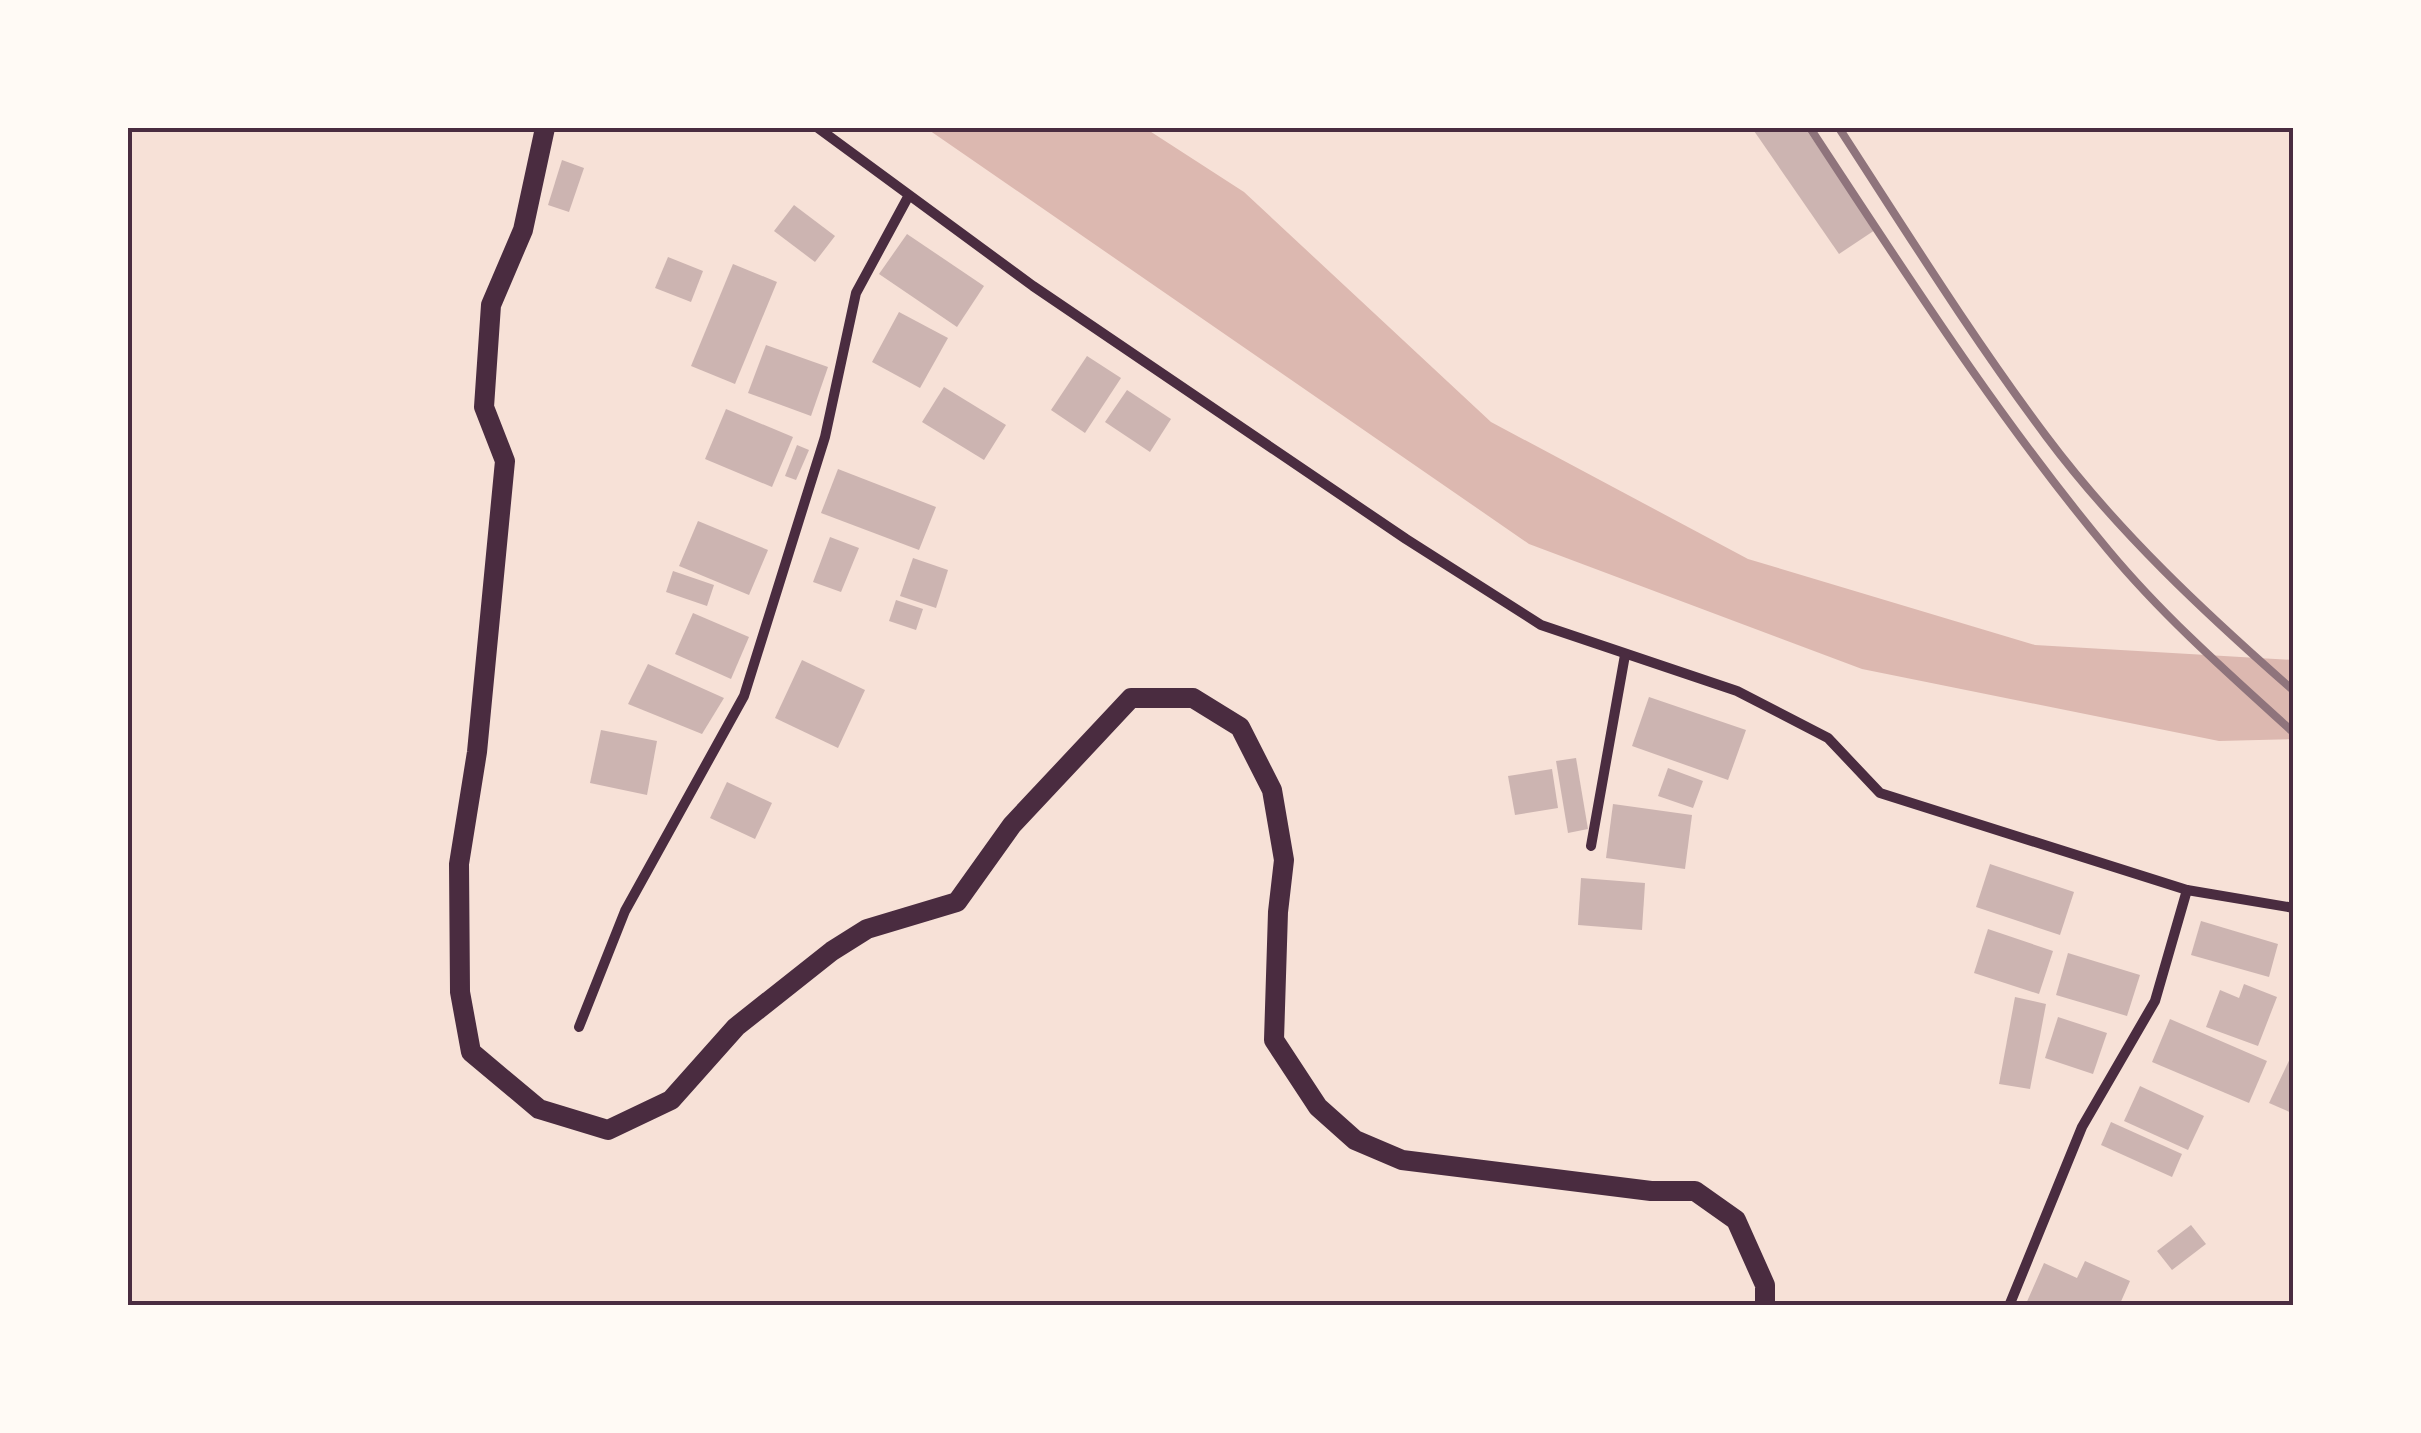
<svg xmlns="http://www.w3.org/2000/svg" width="2421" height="1433" font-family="'Varela Round',sans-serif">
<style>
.water{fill:#dcb8b0}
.building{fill:#ccb4b1}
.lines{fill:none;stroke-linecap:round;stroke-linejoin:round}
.minor{stroke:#4a2c40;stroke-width:10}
.secondary{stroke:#4a2c40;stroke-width:20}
.rail{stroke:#8f747c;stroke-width:8}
.neatline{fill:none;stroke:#4a2c40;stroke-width:4}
</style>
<rect width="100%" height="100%" fill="#f7e1d7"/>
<path class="water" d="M926,128H1145L1244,192L1491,422L1748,559L2035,645L2293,660V739L2219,741L1862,669L1529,544Z"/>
<g class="building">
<path d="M1752,128H1805L1875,230L1839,254Z"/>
<path d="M562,160L584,168L569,212L548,205Z"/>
<path d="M794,205L835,236L815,262L774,231Z"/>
<path d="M907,234L984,286L957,327L879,274Z"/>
<path d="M668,257L703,271L691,302L655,288Z"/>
<path d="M733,264L777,282L735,384L691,366Z"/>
<path d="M899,312L948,338L920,388L872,362Z"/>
<path d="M766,345L828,367L811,416L748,393Z"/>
<path d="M1087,356L1121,378L1085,433L1051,410Z"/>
<path d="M944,387L1006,425L984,460L922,422Z"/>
<path d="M1127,390L1171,419L1150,452L1105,422Z"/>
<path d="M726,409L793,437L772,487L705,459Z"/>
<path d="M797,445L809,450L796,480L785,476Z"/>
<path d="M838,469L936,507L919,550L821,513Z"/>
<path d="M698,521L768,550L749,595L679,566Z"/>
<path d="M830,537L859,548L841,592L813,582Z"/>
<path d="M913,558L948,570L936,608L900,596Z"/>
<path d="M673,571L714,585L707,606L666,592Z"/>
<path d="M896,600L923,609L916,630L889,621Z"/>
<path d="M693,613L749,637L731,679L675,654Z"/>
<path d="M802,660L865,690L838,748L775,718Z"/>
<path d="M648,664L724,698L702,734L628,704Z"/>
<path d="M1649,697L1746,730L1728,780L1632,746Z"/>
<path d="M601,730L657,741L647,795L590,783Z"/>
<path d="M1576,758L1588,829L1568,833L1556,761Z"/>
<path d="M1668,768L1703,781L1693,808L1658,796Z"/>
<path d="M1552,769L1558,808L1515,815L1508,776Z"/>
<path d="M727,782L772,803L755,839L710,818Z"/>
<path d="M1613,804L1692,815L1685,869L1606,858Z"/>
<path d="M1990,864L2074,892L2060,935L1976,907Z"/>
<path d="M1581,878L1645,883L1642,930L1578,925Z"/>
<path d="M2201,921L2278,944L2269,977L2191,955Z"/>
<path d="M1988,929L2053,951L2039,994L1974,973Z"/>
<path d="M2068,953L2140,975L2127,1016L2056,995Z"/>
<path d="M2244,984L2277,997L2258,1046L2206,1027L2220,990L2239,998Z"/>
<path d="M2015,997L2046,1004L2030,1089L1999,1084Z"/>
<path d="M2058,1017L2107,1033L2093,1074L2045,1058Z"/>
<path d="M2170,1019L2267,1061L2249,1103L2152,1062Z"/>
<path d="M2294,1050V1114L2269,1103Z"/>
<path d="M2140,1086L2204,1116L2188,1150L2124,1121Z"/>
<path d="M2111,1122L2182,1154L2172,1177L2101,1145Z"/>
<path d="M2191,1225L2206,1244L2172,1270L2157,1251Z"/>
<path d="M2085,1261L2130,1281L2119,1306H2025L2044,1263L2077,1278Z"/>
</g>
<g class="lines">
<g class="minor">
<path d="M818,128L1033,286L1406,539L1541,625L1737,691L1828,738L1880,793L2187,890L2294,908"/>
<path d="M1591,846L1625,655"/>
<path d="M579,1027L625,911L744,696L825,437L856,293L908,197"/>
<path d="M2009,1306L2082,1127L2155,1001L2187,890"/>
</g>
<path class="secondary" d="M545,128L523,230L491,305L484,407L505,461L477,752L459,864L460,992L471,1052L539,1109L608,1130L671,1100L736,1027L832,951L867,929L957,902L1012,825L1131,698H1193L1240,727L1272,790L1284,860L1278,912L1274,1040L1318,1107L1355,1140L1402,1160L1651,1191H1695L1736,1220L1765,1285V1306"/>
<g class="rail">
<path d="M1810,128C1905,272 1998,418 2109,551C2164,617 2230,675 2294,733"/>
<path d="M1839,128C1906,231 1972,337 2046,436C2117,531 2205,613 2294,691"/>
</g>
</g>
<rect width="2421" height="1433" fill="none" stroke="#fffaf5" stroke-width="260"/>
<rect x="130" y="130" width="2161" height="1173" class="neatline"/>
</svg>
